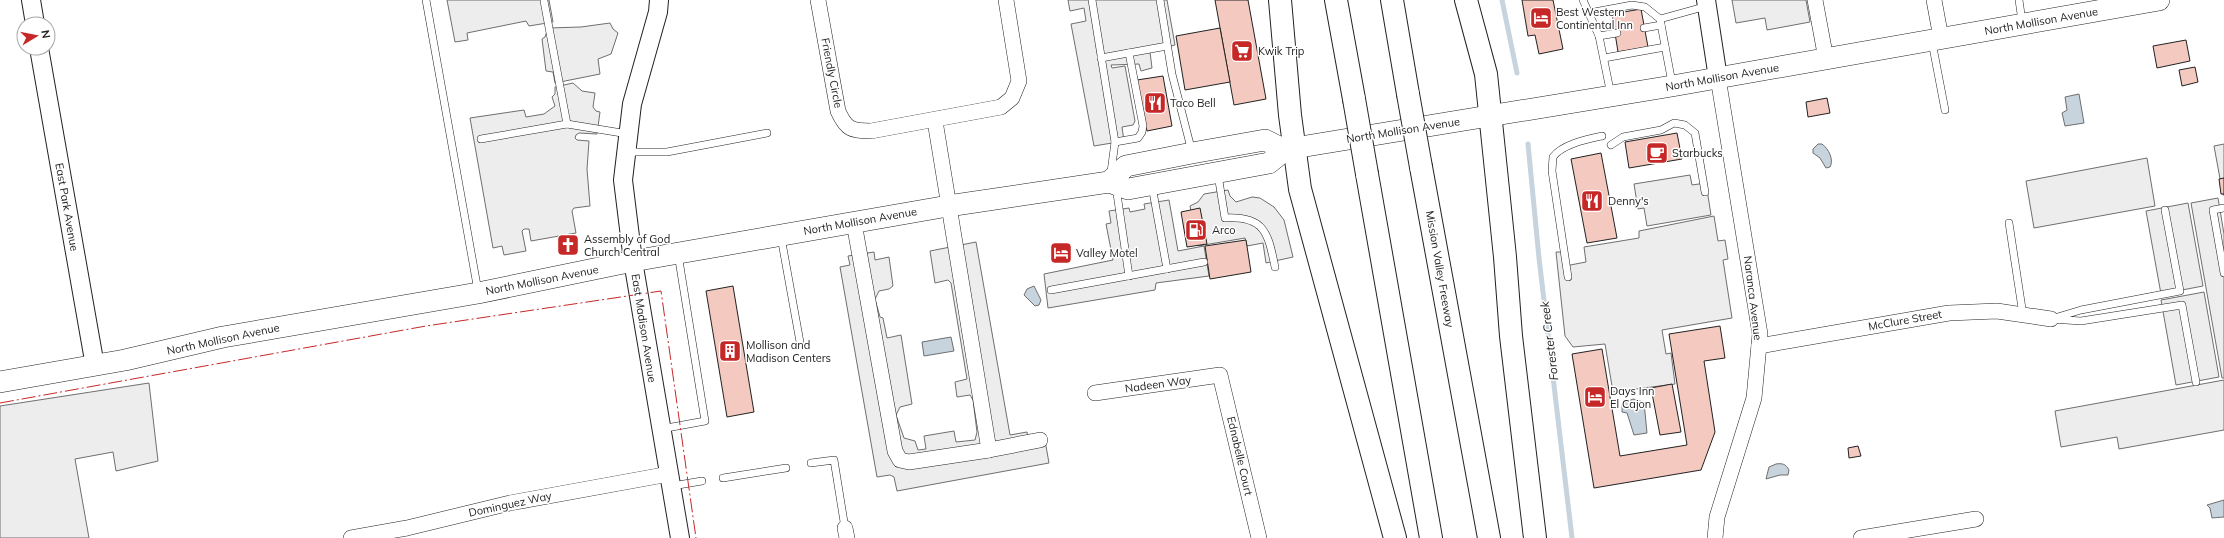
<svg xmlns="http://www.w3.org/2000/svg" width="2224" height="538" font-family="Mulish,sans-serif">
<style>
.parking{fill:#ededed;stroke:#6f6f6f}
.water{fill:#c7d3dd;stroke:#6f6f6f}
.lines{fill:none;stroke-linecap:round;stroke-linejoin:round}
.stream{stroke:#c7d3dd;stroke-width:5}
.building{fill:#f3c9c0;stroke:#222}
.service-casing{stroke:#222;stroke-width:8}
.minor-casing{stroke:#222;stroke-width:16}
.tertiary-casing{stroke:#222;stroke-width:20}
.secondary-casing{stroke:#222;stroke-width:22}
.motorway-casing{stroke:#222;stroke-width:24}
.service{stroke:#fff;stroke-width:7}
.minor{stroke:#fff;stroke-width:15}
.tertiary{stroke:#fff;stroke-width:18}
.secondary{stroke:#fff;stroke-width:21}
.motorway{stroke:#fff;stroke-width:22}
.motorway-bridge-casing{stroke:#222;stroke-width:24;stroke-linecap:butt}
.motorway-bridge{stroke:#fff;stroke-width:22}
.power{stroke:#c62828;stroke-width:1;stroke-dasharray:14 3 2 3;stroke-linecap:butt}
.labels{text-anchor:middle;dominant-baseline:central;stroke-width:3;stroke-linejoin:round;paint-order:stroke}
.poi-label{font-size:11px;fill:#222;stroke:#fff;text-anchor:start}
.street-label{font-size:11px;fill:#222;stroke:#fff}
.water-label{font-size:12px;font-style:italic;fill:#222;stroke:#fff}
</style>
<rect width="100%" height="100%" fill="#fff"/>
<g class="parking">
<path d="M447,0H549L553,22L529,26L526,21L467,33L468,40L455,42Z"/>
<path d="M1068,0H1167L1175,45L1150,52L1152,68L1141,71L1139,64L1111,65L1112,68L1125,66L1135,121L1133,125L1122,127L1124,141L1094,146L1071,24L1086,21L1084,8L1070,11Z"/>
<path d="M1732,0H1806L1810,22L1767,30L1765,18L1736,23Z"/>
<path d="M610,23L613,29L618,33L611,54L598,59L600,74L555,83L553,72L546,71L542,39L545,37L548,28L581,27Z"/>
<path d="M573,83L582,91L595,93L593,107L596,111L600,112L597,134L579,133L576,135L575,138L577,140L589,141L587,169L590,206L574,208L572,211L576,233L531,241L529,229H524L522,231L526,251L504,255L502,246L493,248L470,118L524,110L526,117L544,114L555,106L552,97L555,94V87Z"/>
<path d="M2224,144V195H2223L2214,146Z"/>
<path d="M2147,158L2155,206L2034,228L2026,181Z"/>
<path d="M1690,175L1692,185L1706,183L1711,215L1647,226L1644,208L1638,209L1634,184Z"/>
<path d="M1228,190L1230,196L1236,202L1252,197L1260,198L1274,207L1284,220L1293,257L1266,263L1263,243L1247,246L1245,238L1198,246L1190,206L1198,202L1204,194Z"/>
<path d="M2218,198L2224,234V378H2222L2191,203Z"/>
<path d="M1169,200L1178,251L1204,246L1209,276L1156,283L1155,290L1048,308L1044,274L1113,260L1106,224L1111,223L1109,211L1129,208L1130,212L1145,209L1144,204Z"/>
<path d="M2188,203L2203,286L2161,294L2146,211Z"/>
<path d="M1714,216L1718,241L1725,240L1728,259L1723,260L1732,318L1662,330L1666,354L1671,353L1675,384L1613,392L1605,344L1573,347L1565,336L1556,252H1562L1565,266L1586,262L1584,247L1639,238V231Z"/>
<path d="M976,242L1010,435L1027,432L1028,437L1044,435L1049,463L897,491L894,477L890,475L877,477L840,267L850,265L848,256L874,252L875,260L889,257L893,286L889,289L879,291L875,299L880,317L883,318L887,338L901,335L912,404L900,407L896,415L904,438L915,441L918,450L926,449L924,436L954,431L956,442L975,440L977,432L973,400L970,395L957,397L955,382L967,379L951,283L948,280L935,283L930,251Z"/>
<path d="M2204,292L2219,377L2176,385L2161,300Z"/>
<path d="M2224,380V430L2119,449L2117,437L2061,447L2055,411Z"/>
<path d="M149,383L158,461L116,471L113,452L75,459L89,538H0V406Z"/>
</g>
<g class="water">
<path d="M2079,94L2084,123L2065,126L2062,113L2067,110L2065,97Z"/>
<path d="M1818,144H1822C1829,149 1834,160 1830,167L1826,168L1820,158L1813,153V149Z"/>
<path d="M1034,286L1041,300L1039,305L1035,306L1024,295L1027,289Z"/>
<path d="M951,337L954,351L924,356L922,342Z"/>
<path d="M1633,399L1644,402L1647,433L1634,435L1627,413L1622,412V404Z"/>
<path d="M1776,464C1782,463 1786,464 1789,470L1788,475H1780L1766,479L1769,467Z"/>
<path d="M2224,500V517L2212,518L2210,508L2207,505Z"/>
</g>
<g class="lines">
<g class="stream">
<path d="M1502,0L1517,73"/>
<path d="M1528,144L1539,258L1572,538"/>
</g>
</g>
<g class="building">
<path d="M1215,0H1248L1266,99L1234,105Z"/>
<path d="M1522,0H1553L1563,49L1539,54L1535,35L1528,36Z"/>
<path d="M1641,9L1648,47L1618,52L1612,14Z"/>
<path d="M1220,28L1230,82L1185,90L1176,36Z"/>
<path d="M2186,40L2190,61L2157,68L2153,46Z"/>
<path d="M2195,67L2198,82L2182,86L2179,70Z"/>
<path d="M1163,76L1172,126L1147,131L1137,80Z"/>
<path d="M1827,98L1830,113L1808,117L1806,102Z"/>
<path d="M1677,133L1682,159L1629,168L1625,142Z"/>
<path d="M1601,153L1617,238L1587,243L1571,159Z"/>
<path d="M2224,178V194H2221L2219,179Z"/>
<path d="M1200,208L1207,244L1187,247L1181,212Z"/>
<path d="M1246,240L1251,272L1210,279L1205,246Z"/>
<path d="M733,286L754,412L727,417L706,291Z"/>
<path d="M1720,326L1725,358L1704,361L1715,432L1701,470L1594,488L1572,354L1602,349L1620,456L1687,445L1669,334Z"/>
<path d="M1672,384L1681,432L1660,435L1651,388Z"/>
<path d="M1858,446L1861,456L1849,458L1848,448Z"/>
</g>
<g class="lines">
<g class="service-casing">
<g id="service">
<path d="M426,0L478,291"/>
<path d="M1092,0L1115,142L1111,172"/>
<path d="M1160,0L1172,74L1192,152"/>
<path d="M1583,0L1599,36L1611,95"/>
<path d="M2019,0L2022,21"/>
<path d="M544,1L567,124L628,134"/>
<path d="M1589,13L1632,5L1645,7L1660,19"/>
<path d="M1644,28L1661,25"/>
<path d="M1599,36L1617,33"/>
<path d="M1932,42L1945,110"/>
<path d="M1101,58L1167,46"/>
<path d="M1604,58L1665,47"/>
<path d="M1672,83L1660,19L1707,6"/>
<path d="M481,139L567,124"/>
<path d="M1115,142L1138,138L1142,132L1143,126L1129,53"/>
<path d="M1611,145L1623,137L1661,130L1674,123L1685,125L1695,133L1705,192"/>
<path d="M627,152H667L767,133"/>
<path d="M1218,175L1225,218C1265,216 1268,233 1275,267"/>
<path d="M1152,186L1167,269"/>
<path d="M1116,187L1129,276"/>
<path d="M2224,208L2213,210L2224,273"/>
<path d="M2165,210L2180,291L2081,310L2051,319L2081,321L2182,305L2196,382"/>
<path d="M2009,223L2023,315"/>
<path d="M781,237L800,342"/>
<path d="M1568,277L1552,171L1553,157C1562,144 1588,139 1602,136"/>
<path d="M1051,290L1204,262"/>
<path d="M661,429L705,421L678,254"/>
<path d="M811,463L834,460L845,528"/>
<path d="M723,478L786,468"/>
<path d="M672,486L702,481"/>
</g>
</g>
<g class="minor-casing">
<g id="minor">
<path d="M818,0L838,111C846,129 851,131 871,131L1001,107L1012,98L1019,81L1006,0"/>
<path d="M1815,0L1826,59"/>
<path d="M1934,0L1941,38"/>
<path d="M854,223L895,451L900,460L909,462L989,450L935,121"/>
<path d="M1759,346L1949,313L1997,311L2051,319"/>
<path d="M1095,393L1220,375L1259,538"/>
<path d="M989,450L1040,440"/>
<path d="M845,528L847,538"/>
<path d="M351,538L407,528L510,503L669,474"/>
<path d="M1715,538L1717,517L1754,398L1760,334L1718,78"/>
<path d="M1861,538L1976,519"/>
</g>
</g>
<g class="tertiary-casing">
<g id="tertiary">
<path d="M31,0L35,24"/>
<path d="M659,0L658,12L632,104L623,180L633,261L680,538"/>
<path d="M1706,0L1718,78"/>
<path d="M39,48L95,366"/>
</g>
</g>
<g class="secondary-casing">
<g id="secondary">
<path d="M1294,148L1672,86L2159,0"/>
<path d="M0,382L125,360L223,337L478,293L633,261L948,206L1109,182L1128,189L1269,163L1285,150L1265,140L1192,153L1126,166L1109,182"/>
</g>
</g>
<g class="motorway-casing">
<g id="motorway">
<path d="M1280,0L1290,115L1300,189L1395,538"/>
<path d="M1336,0L1354,99"/>
<path d="M1392,0L1408,94"/>
<path d="M1466,0L1486,74L1505,257L1511,336L1535,538"/>
<path d="M1421,167L1489,538"/>
<path d="M1367,174L1431,538"/>
</g>
</g>
<use href="#service" class="service"/>
<use href="#minor" class="minor"/>
<use href="#tertiary" class="tertiary"/>
<use href="#secondary" class="secondary"/>
<use href="#motorway" class="motorway"/>
<g class="motorway-bridge-casing">
<g id="motorway-bridge">
<path d="M1408,94L1421,167"/>
<path d="M1354,99L1367,174"/>
</g>
</g>
<use href="#motorway-bridge" class="motorway-bridge"/>
<path class="power" d="M0,403L426,326L661,291L696,538"/>
</g>
<defs>
<g id="hotel-square" transform="scale(1.15)"><rect x="-9" y="-9" width="18" height="18" rx="4" fill="#c62828" stroke="#fff"/><path d="M-6-4.5h1.5V1H6V5H4.5V3h-9V5H-6ZM-4 0a1.8 1.8 0 1 1 3.6 0ZM.5 0V-2.5h3Q6-2.5 6 0Z" fill="#fff"/></g>
<g id="supermarket-square" transform="scale(1.15)"><rect x="-9" y="-9" width="18" height="18" rx="4" fill="#c62828" stroke="#fff"/><path d="M-6-5.5h2.5l.6 2H6L4.5 2H-2.5L-4.4-4H-6ZM-1.5 3.2a1.3 1.3 0 1 0 .1 0ZM3 3.2a1.3 1.3 0 1 0 .1 0Z" fill="#fff"/></g>
<g id="restaurant-square" transform="scale(1.15)"><rect x="-9" y="-9" width="18" height="18" rx="4" fill="#c62828" stroke="#fff"/><path d="M-5-6h1v4h1v-4h1v4h1v-4h1v5L-1.5 .5V6h-2V.5L-5-1ZM5-6V6H3V1.5H1.5Q1.5-4 5-6Z" fill="#fff"/></g>
<g id="cafe-square" transform="scale(1.15)"><rect x="-9" y="-9" width="18" height="18" rx="4" fill="#c62828" stroke="#fff"/><path d="M-5.5-4.5H6V0H3Q3 3.5 0 3.5H-2.5Q-5.5 3.5-5.5 0ZM3-3.2v2h1.7v-2ZM-6 4.5H4V6H-6Z" fill="#fff"/></g>
<g id="fuel-square" transform="scale(1.15)"><rect x="-9" y="-9" width="18" height="18" rx="4" fill="#c62828" stroke="#fff"/><path d="M-5.5-6h7V0h2V4h1.3V-2.5L3-4.5l.8-.8L6-3V5H2.5V1h-1V6h-7ZM-4.2-4.7v3.2H.2V-4.7Z" fill="#fff"/></g>
<g id="church-square" transform="scale(1.15)"><rect x="-9" y="-9" width="18" height="18" rx="4" fill="#c62828" stroke="#fff"/><path d="M-1.2-6h2.4v3.5h3.3v2.4h-3.3V6h-2.4V-.1h-3.3v-2.4h3.3Z" fill="#fff"/></g>
<g id="building-square" transform="scale(1.15)"><rect x="-9" y="-9" width="18" height="18" rx="4" fill="#c62828" stroke="#fff"/><path d="M-4-6H4V6H1V3H-1V6H-4ZM-2.5-4.3h1.7v1.8h-1.7ZM.8-4.3h1.7v1.8H.8ZM-2.5-1h1.7V.8h-1.7ZM.8-1h1.7V.8H.8Z" fill="#fff"/></g>
</defs>
<g fill-rule="evenodd">
<use href="#hotel-square" x="1541" y="18"/>
<use href="#supermarket-square" x="1242" y="51"/>
<use href="#restaurant-square" x="1155" y="103"/>
<use href="#cafe-square" x="1657" y="153"/>
<use href="#restaurant-square" x="1592" y="201"/>
<use href="#fuel-square" x="1196" y="230"/>
<use href="#church-square" x="568" y="245"/>
<use href="#hotel-square" x="1061" y="253"/>
<use href="#building-square" x="730" y="351"/>
<use href="#hotel-square" x="1595" y="397"/>
</g>
<g class="labels">
<g class="poi-label">
<text x="1556" y="12">Best Western<tspan x="1556" dy="13">Continental Inn</tspan></text>
<text x="1258" y="51">Kwik Trip</text>
<text x="1170" y="103">Taco Bell</text>
<text x="1672" y="153">Starbucks</text>
<text x="1608" y="201">Denny's</text>
<text x="1212" y="230">Arco</text>
<text x="584" y="239">Assembly of God<tspan x="584" dy="13">Church Central</tspan></text>
<text x="1076" y="253">Valley Motel</text>
<text x="746" y="345">Mollison and<tspan x="746" dy="13">Madison Centers</tspan></text>
<text x="1610" y="391">Days Inn<tspan x="1610" dy="13">El Cajon</tspan></text>
</g>
<g class="street-label">
<text transform="translate(2041 21) rotate(-10)">North Mollison Avenue</text>
<text transform="translate(832 73) rotate(79)">Friendly Circle</text>
<text transform="translate(1722 77) rotate(-10)">North Mollison Avenue</text>
<text transform="translate(1403 130) rotate(-9)">North Mollison Avenue</text>
<text transform="translate(67 207) rotate(80)">East Park Avenue</text>
<text transform="translate(860 221) rotate(-10)">North Mollison Avenue</text>
<text transform="translate(1440 269) rotate(80)">Mission Valley Freeway</text>
<text transform="translate(542 280) rotate(-11)">North Mollison Avenue</text>
<text transform="translate(1753 298) rotate(83)">Naranca Avenue</text>
<text transform="translate(1905 320) rotate(-10)">McClure Street</text>
<text transform="translate(644 328) rotate(81)">East Madison Avenue</text>
<text transform="translate(223 339) rotate(-12)">North Mollison Avenue</text>
<text transform="translate(1158 384) rotate(-8)">Nadeen Way</text>
<text transform="translate(1240 456) rotate(77)">Ednabelle Court</text>
<text transform="translate(510 504) rotate(-12)">Dominguez Way</text>
</g>
<g class="water-label">
<text transform="translate(1549 341) rotate(-97)">Forester Creek</text>
</g>
</g>
<g transform="translate(36 36) rotate(80)"><circle r="19" fill="#ffffff" stroke="#a7a7a7"/>
<path d="M0-3L7 15L0 10L-7 15Z" fill="#c62828"/>
<text y="-6" font-size="11" font-weight="bold" text-anchor="middle" fill="#222222">N</text>
</g>
</svg>
